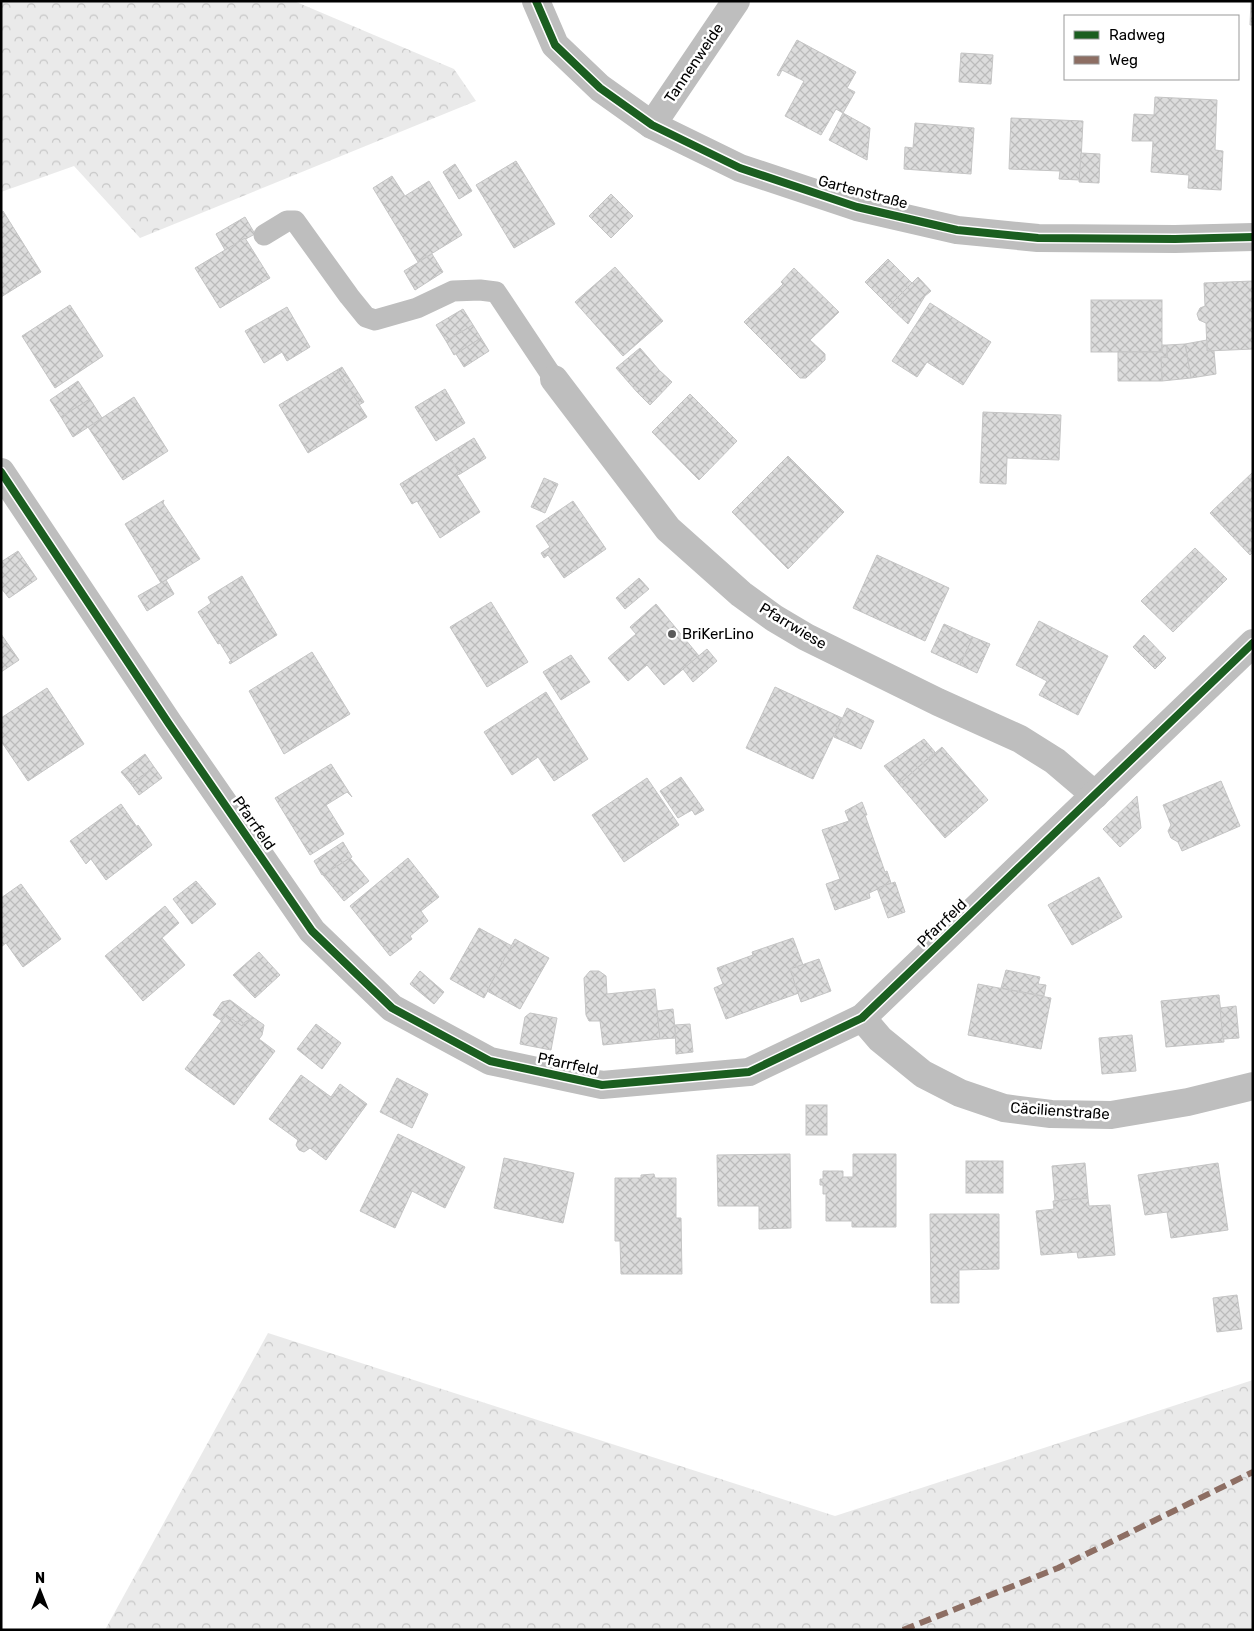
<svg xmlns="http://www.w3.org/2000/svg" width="1254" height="1631" font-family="Rubik,sans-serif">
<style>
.forest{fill:url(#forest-crowns)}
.building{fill:url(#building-cross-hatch);stroke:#c5c5c5}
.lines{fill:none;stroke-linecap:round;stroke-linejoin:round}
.service{stroke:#bebebe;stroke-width:21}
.minor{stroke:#bebebe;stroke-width:28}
.quiet{stroke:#8d6e63;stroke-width:6;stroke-dasharray:12 6;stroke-linecap:butt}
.cycleway-casing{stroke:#fff;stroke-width:11}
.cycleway{stroke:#1b5e20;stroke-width:8}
.poi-dot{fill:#595959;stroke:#fff;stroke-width:2}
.labels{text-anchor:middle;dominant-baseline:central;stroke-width:5;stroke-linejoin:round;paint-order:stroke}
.street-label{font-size:15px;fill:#000;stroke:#fff}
.poi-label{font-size:15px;fill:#000;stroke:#fff;text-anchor:start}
</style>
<defs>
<pattern id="forest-crowns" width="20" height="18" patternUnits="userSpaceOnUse" patternTransform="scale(1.25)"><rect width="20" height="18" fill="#eaeaea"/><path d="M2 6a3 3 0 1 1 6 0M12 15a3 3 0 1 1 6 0" fill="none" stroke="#c7c7c7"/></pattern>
<pattern id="building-cross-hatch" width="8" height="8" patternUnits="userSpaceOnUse" patternTransform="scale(1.25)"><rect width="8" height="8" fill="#dcdcdc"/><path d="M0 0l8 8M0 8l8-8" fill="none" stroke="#bbb"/></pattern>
</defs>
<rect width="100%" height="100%" fill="#fff"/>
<g class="forest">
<path d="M1,1H294L454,69L476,101L140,238L74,166L1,192Z"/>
<path d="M268,1333L835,1516L1253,1380V1630H105Z"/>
</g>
<g class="building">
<path d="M1251,1H1253V25H1250Z"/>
<path d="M797,40L856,72L847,88L855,92L843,113L836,109L821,135L785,116L804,81L782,70L779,76L777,75Z"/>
<path d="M961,53L993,55L991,84L959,82Z"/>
<path d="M1155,97L1217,100L1215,150L1223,151L1221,190L1188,188L1189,175L1151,172L1153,141H1132L1134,114L1154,115Z"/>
<path d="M843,113L870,128L867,160L829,140Z"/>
<path d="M1011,118L1083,121L1080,180L1059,179L1060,171L1009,169Z"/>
<path d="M915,123L974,128L971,174L904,169L905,147L913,148Z"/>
<path d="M1081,153L1100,154L1099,183L1079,182Z"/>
<path d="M516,161L555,224L514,248L476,185Z"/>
<path d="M455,164L472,191L459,199L443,172Z"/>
<path d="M392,176L405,196L429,181L462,235L418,262L373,188Z"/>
<path d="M611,194L633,216L611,238L589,216Z"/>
<path d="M3,211L41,272L1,297V212Z"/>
<path d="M245,217L255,234L225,250L216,234Z"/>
<path d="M245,238L270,278L220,308L195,268Z"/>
<path d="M432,254L443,272L415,290L404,271Z"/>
<path d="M888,259L912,283L889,306L865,282Z"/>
<path d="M615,267L663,321L623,356L575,302Z"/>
<path d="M794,268L839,312L810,340L825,354V360L806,378H800L744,322L783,284L781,282Z"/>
<path d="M918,277L931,291L925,296L908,324L889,306Z"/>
<path d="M1253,281V349L1207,351L1206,323L1199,320L1197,314L1200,308L1205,306L1204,283Z"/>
<rect x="1091" y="300" width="71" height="52"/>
<path d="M930,303L991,342L963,385L927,362L917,377L892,361Z"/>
<path d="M70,305L103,356L55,388L22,336Z"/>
<path d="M287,307L310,347L287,361L282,352L264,363L245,331Z"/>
<path d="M463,309L473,325L446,341L436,325Z"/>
<path d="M473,325L481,338L454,355L446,341Z"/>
<path d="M481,338L489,351L464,367L456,354Z"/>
<path d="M1207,340V351H1214L1216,374L1191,378L1185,344Z"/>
<path d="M1185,344L1191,378L1162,381L1161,357H1167V345Z"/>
<path d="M1162,345H1167V357H1161L1162,381H1118V352H1162Z"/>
<path d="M640,348L659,370L637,392L616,368Z"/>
<path d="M342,367L364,402L359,405L337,370Z"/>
<path d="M337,370L367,417L308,453L279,405Z"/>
<path d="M659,370L672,382L650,405L637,392Z"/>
<path d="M78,381L90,399L61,417L50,400Z"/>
<path d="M445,389L465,423L436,441L415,407Z"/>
<path d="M690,394L737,441L699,480L652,432Z"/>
<path d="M134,397L168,451L123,480L88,427Z"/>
<path d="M90,399L102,418L73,437L61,417Z"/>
<path d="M983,412L1061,415L1059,460L1007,458L1006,484L980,483Z"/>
<path d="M474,438L486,458L460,474L448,454Z"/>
<path d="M448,454L460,474L457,475L480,512L440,538L417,501L412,504L400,484Z"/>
<path d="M788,456L844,512L788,569L732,512Z"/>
<path d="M1253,472V552L1250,555L1210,513Z"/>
<path d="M544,478L558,484L545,513L531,507Z"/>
<path d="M164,500L163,503L200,559L161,583L125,524Z"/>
<path d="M573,501L606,549L564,578L548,555L544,558L541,553L550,547L536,526Z"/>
<path d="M1195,548L1227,579L1173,632L1141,601Z"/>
<path d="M18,551L37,579L9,598L1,588V562Z"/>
<path d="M877,555L949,588L925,641L853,608Z"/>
<path d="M242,576L277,635L230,664L229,662L231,661L220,643L218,644L198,612L211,603L208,597Z"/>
<path d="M639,578L649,589L625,609L616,598Z"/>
<path d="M166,580L174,594L147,611L138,596Z"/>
<path d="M491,602L528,662L487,687L450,627Z"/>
<path d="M656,604L699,656L664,685L647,665L628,681L608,658L636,634L630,627Z"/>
<path d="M1039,621L1108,656L1078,715L1039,695L1047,681L1016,665Z"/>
<path d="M944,624L973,637L960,665L931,652Z"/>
<path d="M1,634L19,660L1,672Z"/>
<path d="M1144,635L1166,658L1155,669L1133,647Z"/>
<path d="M973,637L990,644L977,673L960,665Z"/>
<path d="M707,649L717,661L693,682L683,669Z"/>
<path d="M312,652L350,714L284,754L249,691Z"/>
<path d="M571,655L590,682L561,700L543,672Z"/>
<path d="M775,687L842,718L813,779L746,748Z"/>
<path d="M47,688L84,744L28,781L1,741V718Z"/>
<path d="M546,692L588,759L554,781L538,757L512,775L484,732Z"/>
<path d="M847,708L874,721L861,749L834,737Z"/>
<path d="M924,739L935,752L899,784L884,766Z"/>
<path d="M942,747L988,800L945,838L899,784Z"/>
<path d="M145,754L154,767L131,784L121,772Z"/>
<path d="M331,764L352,797L347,792L326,805L344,834L310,855L275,798Z"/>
<path d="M154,767L162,778L139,795L131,784Z"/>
<path d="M681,777L704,810L695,815L692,810L678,818L660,791Z"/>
<path d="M647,778L679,825L624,862L592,815Z"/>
<path d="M1221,781L1240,826L1182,851L1178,842L1171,838L1168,831L1171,825L1163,805Z"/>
<path d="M1137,796L1141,828L1120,847L1103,829Z"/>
<path d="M862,802L867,815H865L885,872L887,871L891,883L869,893L870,898L835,910L826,884L840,879L822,830L849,821L845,811Z"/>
<path d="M121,804L137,827L138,825L152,845L106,880L91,859L86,864L70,841Z"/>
<path d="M343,842L352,857L322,875L314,861Z"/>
<path d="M350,858L369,881L344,901L323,875Z"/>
<path d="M408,858L439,897L421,911L428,921L410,936L412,939L390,956L350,906Z"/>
<path d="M1099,877L1122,917L1072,945L1048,905Z"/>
<path d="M196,881L216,904L192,924L173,899Z"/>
<path d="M895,882L905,912L888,918L877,888Z"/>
<path d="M21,884L61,939L23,967L6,943L1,947V898Z"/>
<path d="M165,906L179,923L162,938L185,965L143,1001L105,956Z"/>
<path d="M479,928L512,946L484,998L450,979Z"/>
<path d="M793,938L803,965L790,969L799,993L726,1019L714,988L723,984L717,968L753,955L752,952Z"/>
<path d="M515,939L549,958L520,1009L487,991Z"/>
<path d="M259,952L280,975L255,998L233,975Z"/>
<path d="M819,959L831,991L801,1002L790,969Z"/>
<path d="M1006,970L1040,977L1038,984L1046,985L1044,996L1001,988Z"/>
<path d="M420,971L444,992L434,1004L410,984Z"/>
<path d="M590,971H599L606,976L607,994L655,989L660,1039L603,1045L600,1021H589L586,1015L584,978Z"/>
<path d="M978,984L1051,998L1041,1049L968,1035Z"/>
<path d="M1219,995L1224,1042L1166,1047L1161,1001Z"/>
<path d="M230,1000L254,1018L245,1022L242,1026L226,1015L222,1021L213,1015L222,1002Z"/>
<path d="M1236,1006L1239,1038L1223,1039L1220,1008Z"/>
<path d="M673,1009L676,1038L660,1039L657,1011Z"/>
<path d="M530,1013L557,1018L551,1050L520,1044L525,1017Z"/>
<path d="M226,1015L242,1026L245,1022L254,1018L264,1025L262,1035L259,1039L275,1051L234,1105L185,1069Z"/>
<path d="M316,1024L341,1043L322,1069L297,1049Z"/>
<path d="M690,1024L693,1052L676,1054L675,1025Z"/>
<path d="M1132,1035L1136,1071L1102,1074L1099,1038Z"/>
<path d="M301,1075L331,1097L340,1084L367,1104L326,1160L310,1148L304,1152L299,1150L296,1145L298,1140L269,1119Z"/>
<path d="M397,1078L428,1094L412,1128L380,1112Z"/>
<rect x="806" y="1105" width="21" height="30"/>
<path d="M398,1134L465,1167L445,1208L412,1191L395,1228L360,1211Z"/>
<path d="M790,1154L791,1228L759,1229V1206H718L717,1155Z"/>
<path d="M853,1154H896V1227H852V1221H826V1194H823V1185H820V1179H823V1171H843V1177H853Z"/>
<path d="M504,1158L574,1173L563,1223L494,1208Z"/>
<rect x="966" y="1161" width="37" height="32"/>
<path d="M1085,1163L1088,1198L1055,1201L1052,1166Z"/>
<path d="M1218,1163L1228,1230L1171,1238L1167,1212L1145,1215L1138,1175Z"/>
<path d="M654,1174L655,1178H676V1218H681L682,1274H621L620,1241H615V1178H641V1175Z"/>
<path d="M1088,1198L1089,1206L1110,1205L1115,1255L1078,1258L1077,1252L1041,1255L1036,1211L1054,1209L1053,1201Z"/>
<path d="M930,1214H999V1269L959,1270V1303H931Z"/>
<path d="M1237,1295L1242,1329L1217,1332L1213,1298Z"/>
</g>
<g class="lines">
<path class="service" d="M264,235L287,221H295L349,296L366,317L375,320L417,308L453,291L480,290L496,292L554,379"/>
<g class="minor">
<path d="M536,1L555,45L600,88L652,125L740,168L857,207L957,230L1038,238L1175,239L1253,237"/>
<path d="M652,125L736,1"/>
<path d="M554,379L668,529L741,594L774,618L806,637L938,702L1020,739L1055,761L1095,795"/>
<path d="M1,472L169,724L312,931L392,1008L490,1061L602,1085L749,1072L862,1018L1253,643"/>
<path d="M862,1018L880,1039L923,1074L960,1093L1004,1108L1051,1114L1111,1115L1188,1102L1253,1086"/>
</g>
<path class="quiet" d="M903,1630L1058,1568L1253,1472"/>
<g class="cycleway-casing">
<g id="cycleway">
<path d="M536,1L555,45L600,88L652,125L740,168L857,207L957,230L1038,238L1175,239L1253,237"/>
<path d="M1,472L169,724L312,931L392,1008L490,1061L602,1085L749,1072L862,1018L1253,643"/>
</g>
</g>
<use href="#cycleway" class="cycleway"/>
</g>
<circle class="poi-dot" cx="672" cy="634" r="5"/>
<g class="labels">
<g class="street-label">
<text transform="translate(694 63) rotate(-56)">Tannenweide</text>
<text transform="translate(863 192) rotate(15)">Gartenstraße</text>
<text transform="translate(793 626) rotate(31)">Pfarrwiese</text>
<text transform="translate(254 823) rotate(55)">Pfarrfeld</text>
<text transform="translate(942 923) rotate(-44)">Pfarrfeld</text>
<text transform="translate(568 1064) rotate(12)">Pfarrfeld</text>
<text transform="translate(1060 1111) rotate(4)">Cäcilienstraße</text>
</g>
<g class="poi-label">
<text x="682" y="634">BriKerLino</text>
</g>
</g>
<rect width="1254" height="1631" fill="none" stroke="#000000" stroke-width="5"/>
<rect x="1064" y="15" width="175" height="65" fill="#ffffff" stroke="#999999"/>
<rect x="1074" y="31" width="25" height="8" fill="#1b5e20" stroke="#999999"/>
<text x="1109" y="40" font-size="15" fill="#000000">Radweg</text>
<rect x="1074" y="56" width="25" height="8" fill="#8d6e63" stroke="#999999"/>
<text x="1109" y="65" font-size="15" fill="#000000">Weg</text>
<g transform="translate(40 1591)" stroke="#ffffff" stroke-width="4" paint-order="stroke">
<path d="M0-4L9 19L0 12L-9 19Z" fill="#000000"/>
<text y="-8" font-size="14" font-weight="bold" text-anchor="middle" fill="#000000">N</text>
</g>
</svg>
